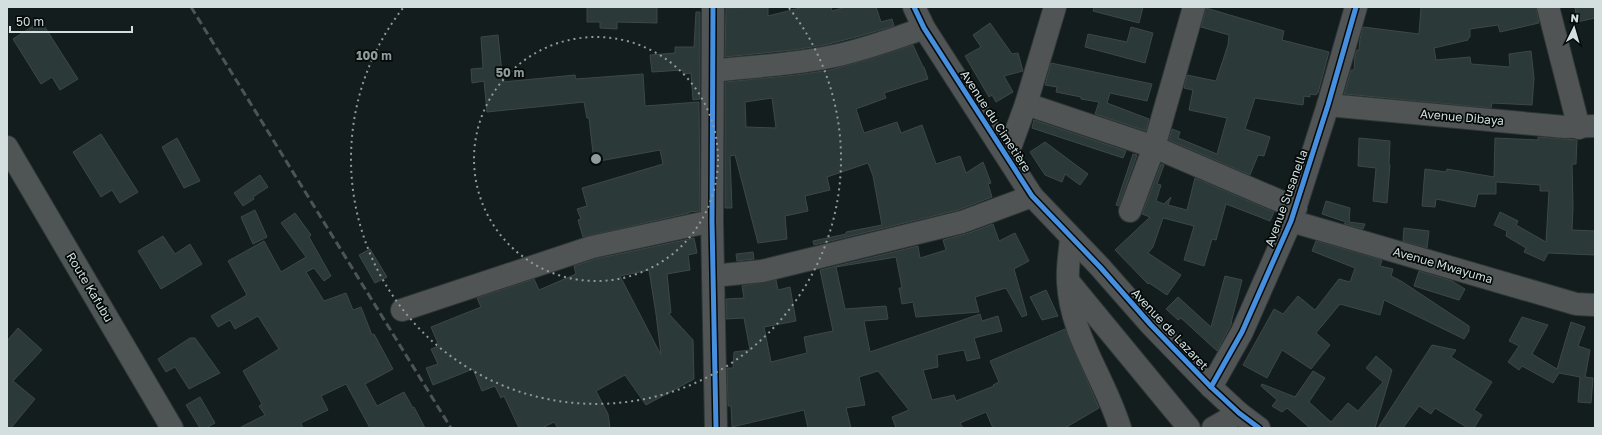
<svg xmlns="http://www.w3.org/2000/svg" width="1602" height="435" font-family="'Golos Text',sans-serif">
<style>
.building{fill:#2c3939;stroke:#3e4747;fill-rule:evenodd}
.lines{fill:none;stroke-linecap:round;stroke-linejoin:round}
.minor-casing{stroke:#2f3737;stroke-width:24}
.major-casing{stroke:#2f3737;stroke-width:24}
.minor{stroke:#515454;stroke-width:22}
.major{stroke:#4f5555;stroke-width:22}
.rail{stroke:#4e5454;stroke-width:3;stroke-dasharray:8 4;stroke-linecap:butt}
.cycleway-casing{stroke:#040909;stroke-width:8}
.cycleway{stroke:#468fdf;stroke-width:5}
.ring{fill:none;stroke:#909b9a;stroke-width:2;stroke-dasharray:2 4}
.labels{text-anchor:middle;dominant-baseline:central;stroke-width:3.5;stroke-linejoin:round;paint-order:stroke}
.street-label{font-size:12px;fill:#d3dfde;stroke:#040909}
.centre{fill:#909b9a;stroke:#040909;stroke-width:2}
.ring-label{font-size:12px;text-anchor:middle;font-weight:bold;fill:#909b9a;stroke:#040909;stroke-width:3.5;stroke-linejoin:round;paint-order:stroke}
</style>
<rect width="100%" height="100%" fill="#131d1d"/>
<g class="building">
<path d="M587,7H657V23L617,22V29L600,28V22H587Z"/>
<path d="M768,7V16L804,7H831L832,11L846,7H876L881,22L892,19L894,26L860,36L825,45L793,50L725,57L726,8Z"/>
<path d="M1094,7H1143L1139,23L1093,11Z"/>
<path d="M1421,7H1536L1539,23L1500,32L1498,25L1470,29V37L1468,38V40L1434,48L1436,60L1470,57L1471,64L1510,67L1509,54L1531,51L1534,78L1532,105L1492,103L1491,108L1344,94L1351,70H1354L1355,54L1357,50H1359L1360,39L1363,27L1419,34Z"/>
<path d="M1575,7H1595V18L1577,22Z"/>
<path d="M1206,8L1284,31L1282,40L1329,52L1318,93H1317L1316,95L1310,94V97L1304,96L1303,105L1255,98L1245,129L1270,137L1264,156L1258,155L1250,175L1169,140L1172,129L1180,132L1178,138L1217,154L1227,118L1189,110L1193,90L1184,88L1187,75L1216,81L1228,45L1229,35L1201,27Z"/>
<path d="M696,12H700V99L693,100L691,73L683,74V70L652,72L650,55L675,53V47H694Z"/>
<path d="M41,21L78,79L60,90L52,77L41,84L13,39Z"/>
<path d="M990,23L1012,54L1018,53L1023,71L1004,76L1013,92L996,102L992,95L989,97L965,56L981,47L973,35Z"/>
<path d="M1131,27L1153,33L1145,63L1085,47L1088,34L1127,42Z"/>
<path d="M498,35L503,82L575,75L576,79L643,74L645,106L699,102L700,211L689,212V213L583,237L578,220L581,219L577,209L587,206L582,188L663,164L660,150L594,162L589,118H587L584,102L487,112L484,81L472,83L471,69L483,68L481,37Z"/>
<path d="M913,45L923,67H924L928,79L884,93L886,98L856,109L864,133L897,122L901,133L922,125L936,164L960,156L966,173L983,162L991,183L988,184L992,197L958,210L814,245L813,241L846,234V232L882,225L873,176L868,163L827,177L830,190L805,196L808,211L785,216L787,239L758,243L735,155L730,156L732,208H725V82L796,75L830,70L867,60ZM772,98L776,128L746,127L745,102Z"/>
<path d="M1051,63L1152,84L1147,101L1110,93L1107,103L1149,119L1146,131L1095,114L1099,102L1081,99V97L1056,92L1057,87L1045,85Z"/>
<path d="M1034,120L1126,151L1123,158L1032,128Z"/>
<path d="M101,134L138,192L120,203L112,190L101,197L73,152Z"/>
<path d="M1538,137L1577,140L1576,164H1572L1573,206L1572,230L1595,231V255L1548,253L1544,261L1524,252L1526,248L1506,236L1507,231L1494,225L1500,212L1518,221L1516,225L1546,242L1549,191H1540V185L1496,182V194H1478L1475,207L1436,199L1435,207L1422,206L1425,169L1446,172L1447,169L1494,177L1495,138L1538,140Z"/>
<path d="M177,138L200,181L184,188L162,147Z"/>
<path d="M1359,138L1390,141L1389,164L1390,165L1387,203L1373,201L1376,168L1358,166Z"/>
<path d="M1045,142L1088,174L1080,185L1065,174L1062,182L1045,175L1030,152Z"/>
<path d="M1133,154L1137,155L1119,206L1116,205Z"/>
<path d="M1161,164L1164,165L1157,184L1161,185L1156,201L1164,204L1171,197L1168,205L1187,210L1195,178L1274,212L1270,221L1226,204L1216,240L1212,239L1204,266L1184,260L1194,226L1163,218L1153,247L1148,253L1181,275L1167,295L1149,283L1148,284L1115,250L1150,217L1142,214Z"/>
<path d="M260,175L268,187L253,197L254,199L243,206L234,193Z"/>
<path d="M1326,201L1350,208L1349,222L1365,224L1363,229L1344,224L1346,222L1322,214Z"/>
<path d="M255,210L267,237L253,244L241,217Z"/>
<path d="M295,213L311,235L309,237L331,276L324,281L314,268L306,272L324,301L346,293L353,310L361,307L372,335L374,334L393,369L365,384L377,406L404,392L413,408L414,407L425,428H370L346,384L321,396L328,410L301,423L303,428H239L265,415L259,406L262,404L243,371L279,349L258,316L235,329L230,320L218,327L211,316L247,295L228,261L264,241L281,272L306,257L281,223Z"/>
<path d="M993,224L999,241L1015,233L1029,261L1014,269L1027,315L1022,317L1006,288L975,297L979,312L916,317L913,302L902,304L899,288H902L896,257L836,267L845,309L886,306L888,319L864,321L870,352L980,314L982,321L998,316L1002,331L974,338L980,358L967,361L964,350L937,355L938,367L923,370L932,400L954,395L956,401L994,386L993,385L999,382L990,361L1065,329L1099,408L1065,428H993L986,412L960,423L963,428H896L892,417L909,410L878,371L859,377L865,405L846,408L851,428H808L804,410L732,427L731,406H728L727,368H733L734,352L750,350L744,318L726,319V299L744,298L742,286L776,280L778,290L790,287L796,321L764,327L771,362L807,353L804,337L833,331L820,270L918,246L920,258L946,250L943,240L966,234Z"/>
<path d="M1404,228L1429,231L1427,248L1403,241Z"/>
<path d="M163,236L175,254L190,244L202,264L161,289L138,251Z"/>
<path d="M694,238L697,253L688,255L690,270L667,274L671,313H668L693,340L694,379L646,405L625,375L596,391L608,414L610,428H558L554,422L542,428H519L504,396L501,398L495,386L482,391L473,369L433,385L426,368L438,364L431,349L439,346L431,327L481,307L477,298L534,279L539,290L576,274L574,266L595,259ZM649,270L656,314L661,355L620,276Z"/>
<path d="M1316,241L1382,260L1380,266L1393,269L1391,276L1401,281L1469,326V331L1464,339L1384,300L1380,315L1340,304L1316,333L1330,345L1311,369L1282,350L1267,378L1243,365L1274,309L1283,314L1298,296L1315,310L1339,279L1350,282L1355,268L1312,251Z"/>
<path d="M370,249L387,277L375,283L359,255Z"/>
<path d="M753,252L754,259L737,261L736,254Z"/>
<path d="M1419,271L1452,281L1465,289L1459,300L1414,286Z"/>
<path d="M1225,276L1242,280L1231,323H1232L1217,351L1181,318L1178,320L1166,309L1178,297L1211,327Z"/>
<path d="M1046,290L1058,316L1042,320L1030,297Z"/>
<path d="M1522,317L1548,325L1532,354L1557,369L1571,322L1585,327L1578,346L1590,350L1585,377L1593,378L1591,403L1578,402L1580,377L1559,373L1553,383L1522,366L1519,370L1508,362L1519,346L1509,341Z"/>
<path d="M18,328L42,350L13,381L35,399L11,428H7V341Z"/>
<path d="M190,338H195L220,373L189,389L175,367L166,372L158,359Z"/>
<path d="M1432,345L1456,350L1451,357L1492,382L1474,410L1482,415L1474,428H1468L1435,408L1431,414L1419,406L1403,428H1378Z"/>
<path d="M1376,356L1392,370L1375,428H1310L1287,408L1282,412L1272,406L1277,400L1261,386L1262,384L1295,397L1313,371L1325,378L1309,402L1331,422L1348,403L1358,411L1383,382L1366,368Z"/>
<path d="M200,397L215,423L206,428H200L186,405Z"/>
</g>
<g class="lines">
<g class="minor-casing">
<g id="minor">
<path d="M713,7L712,221L716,428"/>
<path d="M914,7L924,28L1032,196L1100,267L1151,325L1211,387L1239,413L1259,428"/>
<path d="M1548,7L1579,128"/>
<path d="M713,71C756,66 801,64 843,54C871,47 897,38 924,28"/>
<path d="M1026,104L1154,147L1296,208"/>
<path d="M1328,105L1565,127L1595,126"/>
<path d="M1007,156L1026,104L1055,7"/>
<path d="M1130,211L1154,147L1194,7"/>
<path d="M1291,221L1576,304L1595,305"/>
<path d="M1071,238C1070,252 1067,267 1068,281C1070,335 1105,378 1120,428"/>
<path d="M713,276L762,271L962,222L1032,196"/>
<path d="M1068,281L1189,428"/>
<path d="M402,310L592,247L712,221"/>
<path d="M1211,387L1242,332L1291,221L1328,105L1356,7"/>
<path d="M1213,428L1239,413"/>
</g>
</g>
<g class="major-casing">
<path id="major" d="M7,147L172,428"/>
</g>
<use href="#minor" class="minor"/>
<use href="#major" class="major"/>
<path class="rail" d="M191,7L451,428"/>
<g class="cycleway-casing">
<g id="cycleway">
<path d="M713,7L712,221L716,428"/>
<path d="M914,7L924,28L1032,196L1100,267L1151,325L1211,387L1239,413L1259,428"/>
<path d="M1211,387L1242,332L1291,221L1328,105L1356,7"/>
</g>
</g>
<use href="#cycleway" class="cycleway"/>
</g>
<g class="ring">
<circle cx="596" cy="159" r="122"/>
<path d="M789 8A245 245 0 1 1 403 8"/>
</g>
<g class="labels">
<g class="street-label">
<text transform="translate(1462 117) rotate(5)">Avenue Dibaya</text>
<text transform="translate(996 121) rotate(57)">Avenue du Cimetière</text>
<text transform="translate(1286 198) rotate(-70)">Avenue Susanella</text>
<text transform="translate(1443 265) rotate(16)">Avenue Mwayuma</text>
<text transform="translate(90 287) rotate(59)">Route Kafubu</text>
<text transform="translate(1170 329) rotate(47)">Avenue de Lazaret</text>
</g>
</g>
<circle cx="596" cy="159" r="6" class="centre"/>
<g class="ring-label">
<text x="374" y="60">100 m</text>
<text x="510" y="77">50 m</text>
</g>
<rect width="1602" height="435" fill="none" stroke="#d3dfde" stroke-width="16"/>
<g transform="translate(1574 28) rotate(5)" stroke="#040909" stroke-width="3" paint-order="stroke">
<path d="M0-3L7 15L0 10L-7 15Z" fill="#d3dfde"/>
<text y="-6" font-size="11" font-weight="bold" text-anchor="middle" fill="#d3dfde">N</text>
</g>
<path d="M10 26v6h122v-6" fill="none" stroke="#d3dfde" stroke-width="2"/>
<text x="16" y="26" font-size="12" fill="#d3dfde" stroke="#040909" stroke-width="3" paint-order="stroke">50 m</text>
</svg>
